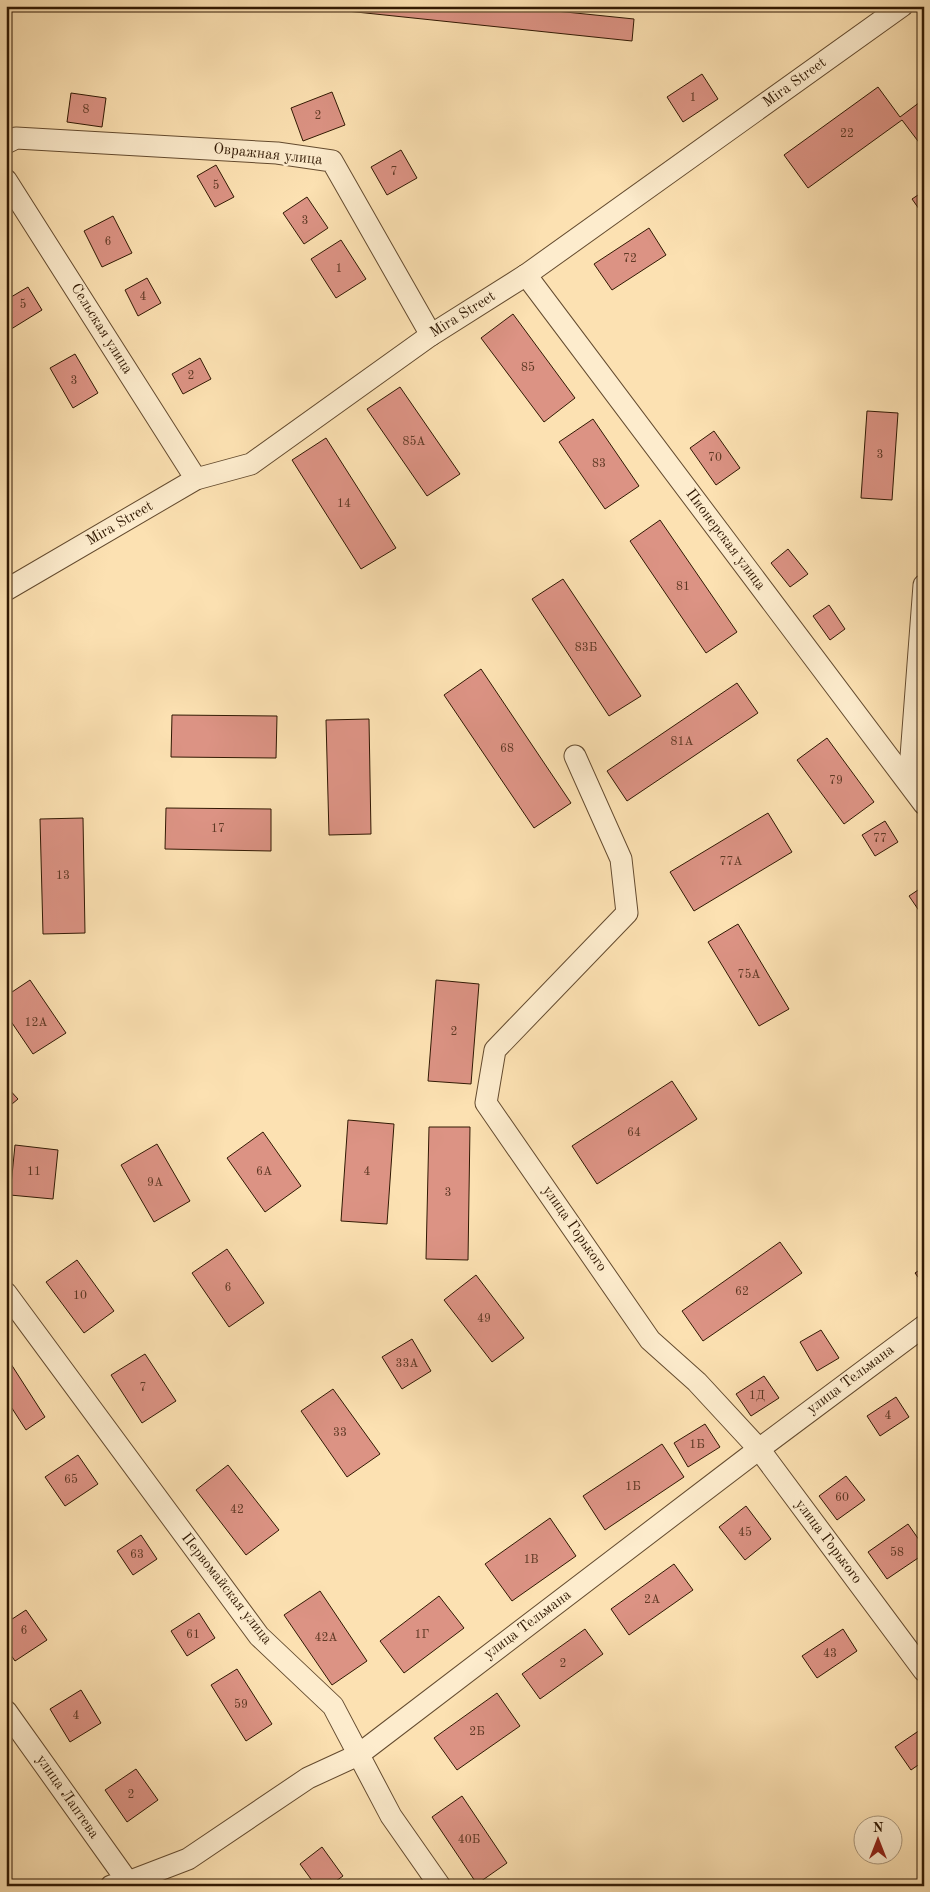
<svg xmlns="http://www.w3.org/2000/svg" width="930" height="1892" font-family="'Old Standard TT',serif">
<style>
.building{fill:#dc9384;stroke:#311903}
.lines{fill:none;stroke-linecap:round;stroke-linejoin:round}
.minor-casing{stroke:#644b2f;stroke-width:23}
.minor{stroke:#fdeccd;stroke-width:21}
.labels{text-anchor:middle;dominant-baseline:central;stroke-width:4.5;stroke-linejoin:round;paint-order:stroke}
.number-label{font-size:12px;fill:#5c3823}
.street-label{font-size:15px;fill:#311903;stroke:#fdeccd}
</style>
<rect width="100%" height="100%" fill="#fce1b2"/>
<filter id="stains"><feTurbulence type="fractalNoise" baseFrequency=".004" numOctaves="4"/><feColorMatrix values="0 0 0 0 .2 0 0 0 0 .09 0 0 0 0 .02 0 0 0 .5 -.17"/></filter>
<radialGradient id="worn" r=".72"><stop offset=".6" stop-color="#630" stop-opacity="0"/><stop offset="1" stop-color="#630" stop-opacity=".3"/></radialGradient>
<g class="building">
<path d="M299,6H507L634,19L632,41Z"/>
<path d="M702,74L718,99L683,122L667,97Z"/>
<path d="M878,87L900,117L924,99V149L902,120L808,188L784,155Z"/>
<path d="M332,92L345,125L303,141L291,108Z"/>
<path d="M71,93L106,98L102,127L67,122Z"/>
<path d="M401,150L417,178L387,195L371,167Z"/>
<path d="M216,165L234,197L215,207L197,176Z"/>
<path d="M924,191V216L912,199Z"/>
<path d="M307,197L328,228L304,244L283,213Z"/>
<path d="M113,216L132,253L102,267L84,231Z"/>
<path d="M649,228L666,255L612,290L594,264Z"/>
<path d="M341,240L366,279L336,298L311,259Z"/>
<path d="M147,278L161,303L138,316L125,290Z"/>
<path d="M28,287L42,310L8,331L6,300Z"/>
<path d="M513,314L575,398L544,422L481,338Z"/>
<path d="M75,354L98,393L73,408L50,368Z"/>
<path d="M200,358L211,379L183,394L172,374Z"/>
<path d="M400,387L460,474L427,496L367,409Z"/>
<path d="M867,411L898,413L892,500L861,498Z"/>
<path d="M593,419L639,486L605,509L559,442Z"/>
<path d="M714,431L740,468L716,485L690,448Z"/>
<path d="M326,438L396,548L361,569L292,460Z"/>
<path d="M660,520L737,632L706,653L630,541Z"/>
<path d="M788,549L808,574L790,587L771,563Z"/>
<path d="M563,579L641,696L609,716L532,599Z"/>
<path d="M829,605L845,629L830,640L813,616Z"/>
<path d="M481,669L571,803L534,828L444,695Z"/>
<path d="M737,683L758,713L627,801L607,771Z"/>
<path d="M172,715L277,716L276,758L171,757Z"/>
<path d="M369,719L371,834L329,835L326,720Z"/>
<path d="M827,738L874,802L844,824L797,760Z"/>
<path d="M166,808L271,809V851L165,849Z"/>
<path d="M768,813L792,852L694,911L670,872Z"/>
<path d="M83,818L85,933L43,934L40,819Z"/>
<path d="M885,821L898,842L875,856L862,835Z"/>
<path d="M924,886V914L922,915L909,896Z"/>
<path d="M738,924L789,1009L759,1026L708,942Z"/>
<path d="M30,980L66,1033L33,1054L6,1014V996Z"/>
<path d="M436,980L479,984L471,1084L428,1081Z"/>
<path d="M672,1081L697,1119L597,1184L572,1146Z"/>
<path d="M6,1086L18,1099L6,1109Z"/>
<path d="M348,1120L394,1124L387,1224L341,1221Z"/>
<path d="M429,1127H470L468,1260L426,1259Z"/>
<path d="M263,1132L301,1186L265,1212L227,1158Z"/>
<path d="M157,1144L190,1201L154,1222L121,1165Z"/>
<path d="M15,1145L58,1150L53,1199L10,1195Z"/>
<path d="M780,1242L802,1273L703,1341L682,1311Z"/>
<path d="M227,1249L264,1303L229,1327L192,1273Z"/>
<path d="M77,1260L114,1311L84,1333L46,1282Z"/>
<path d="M924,1267V1285L915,1273Z"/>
<path d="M476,1275L524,1338L492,1362L444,1300Z"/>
<path d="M821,1330L839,1358L817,1371L800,1342Z"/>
<path d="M412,1339L431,1371L402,1389L382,1357Z"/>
<path d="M145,1354L176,1401L142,1423L111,1375Z"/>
<path d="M11,1364L45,1417L26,1430L6,1399V1367Z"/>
<path d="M764,1376L779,1398L751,1416L736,1394Z"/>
<path d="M333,1389L380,1454L347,1477L301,1411Z"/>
<path d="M896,1397L909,1417L880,1436L867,1416Z"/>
<path d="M705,1424L720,1447L688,1467L674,1443Z"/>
<path d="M662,1444L684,1477L605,1530L583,1496Z"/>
<path d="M78,1455L98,1484L65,1506L45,1477Z"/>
<path d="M228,1465L279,1530L246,1555L196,1490Z"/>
<path d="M846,1476L865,1500L837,1520L819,1496Z"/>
<path d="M746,1506L771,1539L745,1560L719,1527Z"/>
<path d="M550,1518L576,1556L512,1601L485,1564Z"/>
<path d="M908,1524L924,1547V1554L887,1579L868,1552Z"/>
<path d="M141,1535L157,1559L133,1575L117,1551Z"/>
<path d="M674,1564L693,1590L629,1635L611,1609Z"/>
<path d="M320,1591L367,1661L332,1685L284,1615Z"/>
<path d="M439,1596L464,1628L404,1673L380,1641Z"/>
<path d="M26,1610L47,1640L15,1661L6,1648V1623Z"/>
<path d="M199,1613L215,1638L187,1656L171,1631Z"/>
<path d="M585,1629L603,1654L540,1699L522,1674Z"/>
<path d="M843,1629L857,1651L817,1678L802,1656Z"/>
<path d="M237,1669L272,1724L246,1741L211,1685Z"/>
<path d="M81,1690L101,1723L70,1742L50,1709Z"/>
<path d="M497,1693L520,1726L457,1770L434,1738Z"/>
<path d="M920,1730L924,1735V1761L911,1770L895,1747Z"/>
<path d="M136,1769L158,1800L127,1822L105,1790Z"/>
<path d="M462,1796L507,1863L477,1884L432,1817Z"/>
<path d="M322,1847L343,1876L329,1886H316L300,1864Z"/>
</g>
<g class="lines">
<g class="minor-casing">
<g id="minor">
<path d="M6,143L16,138L277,153L332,161L431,335"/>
<path d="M6,180L196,479"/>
<path d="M526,275L924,804"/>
<path d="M6,590L196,479L251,464L431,335L526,275L902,6"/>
<path d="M575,756L621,859L627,913L495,1050L486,1103L650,1340L697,1382L759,1449L924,1671"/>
<path d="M909,783L924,585"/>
<path d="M6,1293L259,1636L333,1706L391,1816L440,1886"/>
<path d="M6,1711L128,1882L127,1886"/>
<path d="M111,1886L128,1882L188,1859L308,1778L358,1755L759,1449L924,1326"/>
</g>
</g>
<use href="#minor" class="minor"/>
</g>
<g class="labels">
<g class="number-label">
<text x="693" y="98">1</text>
<text x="86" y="110">8</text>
<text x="318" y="116">2</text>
<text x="847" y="134">22</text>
<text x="394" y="172">7</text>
<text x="216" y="186">5</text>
<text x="305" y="221">3</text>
<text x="108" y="242">6</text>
<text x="630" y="259">72</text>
<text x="339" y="269">1</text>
<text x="143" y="297">4</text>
<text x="23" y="305">5</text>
<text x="528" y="368">85</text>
<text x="191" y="376">2</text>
<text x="74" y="381">3</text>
<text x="414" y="442">85А</text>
<text x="880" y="455">3</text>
<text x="715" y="458">70</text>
<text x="599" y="464">83</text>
<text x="344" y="504">14</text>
<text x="683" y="587">81</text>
<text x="586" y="648">83Б</text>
<text x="682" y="742">81А</text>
<text x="507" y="749">68</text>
<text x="836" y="781">79</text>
<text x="218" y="829">17</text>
<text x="880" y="839">77</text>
<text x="731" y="862">77А</text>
<text x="63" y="876">13</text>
<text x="749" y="975">75А</text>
<text x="36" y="1023">12А</text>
<text x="454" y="1032">2</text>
<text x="634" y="1133">64</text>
<text x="34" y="1172">11</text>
<text x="264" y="1172">6А</text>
<text x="367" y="1172">4</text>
<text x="155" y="1183">9А</text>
<text x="448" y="1193">3</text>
<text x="228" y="1288">6</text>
<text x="742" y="1292">62</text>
<text x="80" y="1296">10</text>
<text x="484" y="1319">49</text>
<text x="407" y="1364">33А</text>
<text x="143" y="1388">7</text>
<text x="757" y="1396">1Д</text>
<text x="888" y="1416">4</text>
<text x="340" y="1433">33</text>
<text x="697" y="1445">1Б</text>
<text x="71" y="1480">65</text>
<text x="633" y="1487">1Б</text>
<text x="842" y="1498">60</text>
<text x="237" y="1510">42</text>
<text x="745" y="1533">45</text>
<text x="897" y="1553">58</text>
<text x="137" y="1555">63</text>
<text x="531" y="1560">1В</text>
<text x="652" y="1600">2А</text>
<text x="24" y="1631">6</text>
<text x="193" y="1635">61</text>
<text x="422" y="1635">1Г</text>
<text x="326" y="1638">42А</text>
<text x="830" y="1654">43</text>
<text x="563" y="1664">2</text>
<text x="241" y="1705">59</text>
<text x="76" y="1716">4</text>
<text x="477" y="1732">2Б</text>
<text x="131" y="1795">2</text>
<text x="469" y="1840">40Б</text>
</g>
<g class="street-label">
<text transform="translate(795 83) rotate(-36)">Mira Street</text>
<text transform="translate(268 155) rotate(6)">Овражная улица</text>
<text transform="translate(463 315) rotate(-32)">Mira Street</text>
<text transform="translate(101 329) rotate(58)">Сельская улица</text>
<text transform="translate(120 524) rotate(-30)">Mira Street</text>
<text transform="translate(725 540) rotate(53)">Пионерская улица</text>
<text transform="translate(574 1229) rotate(55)">улица Горького</text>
<text transform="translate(851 1380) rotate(-37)">улица Тельмана</text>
<text transform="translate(828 1542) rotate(53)">улица Горького</text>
<text transform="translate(226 1589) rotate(52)">Первомайская улица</text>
<text transform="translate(528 1625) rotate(-37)">улица Тельмана</text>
<text transform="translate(67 1797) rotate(55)">улица Лаптева</text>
</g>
</g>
<rect width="930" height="1892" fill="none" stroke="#fce1b2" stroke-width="25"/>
<rect x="8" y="8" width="915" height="1877" fill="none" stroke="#311903" stroke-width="2.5"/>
<rect x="12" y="12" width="905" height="1867" fill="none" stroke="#311903"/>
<g transform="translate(878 1840)"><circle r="24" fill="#fdeccd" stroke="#ab987c"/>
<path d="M0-4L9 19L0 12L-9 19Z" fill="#8f2418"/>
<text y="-8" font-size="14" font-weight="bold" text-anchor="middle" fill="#311903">N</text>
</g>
<rect width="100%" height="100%" filter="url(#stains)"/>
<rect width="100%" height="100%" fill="url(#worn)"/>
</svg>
